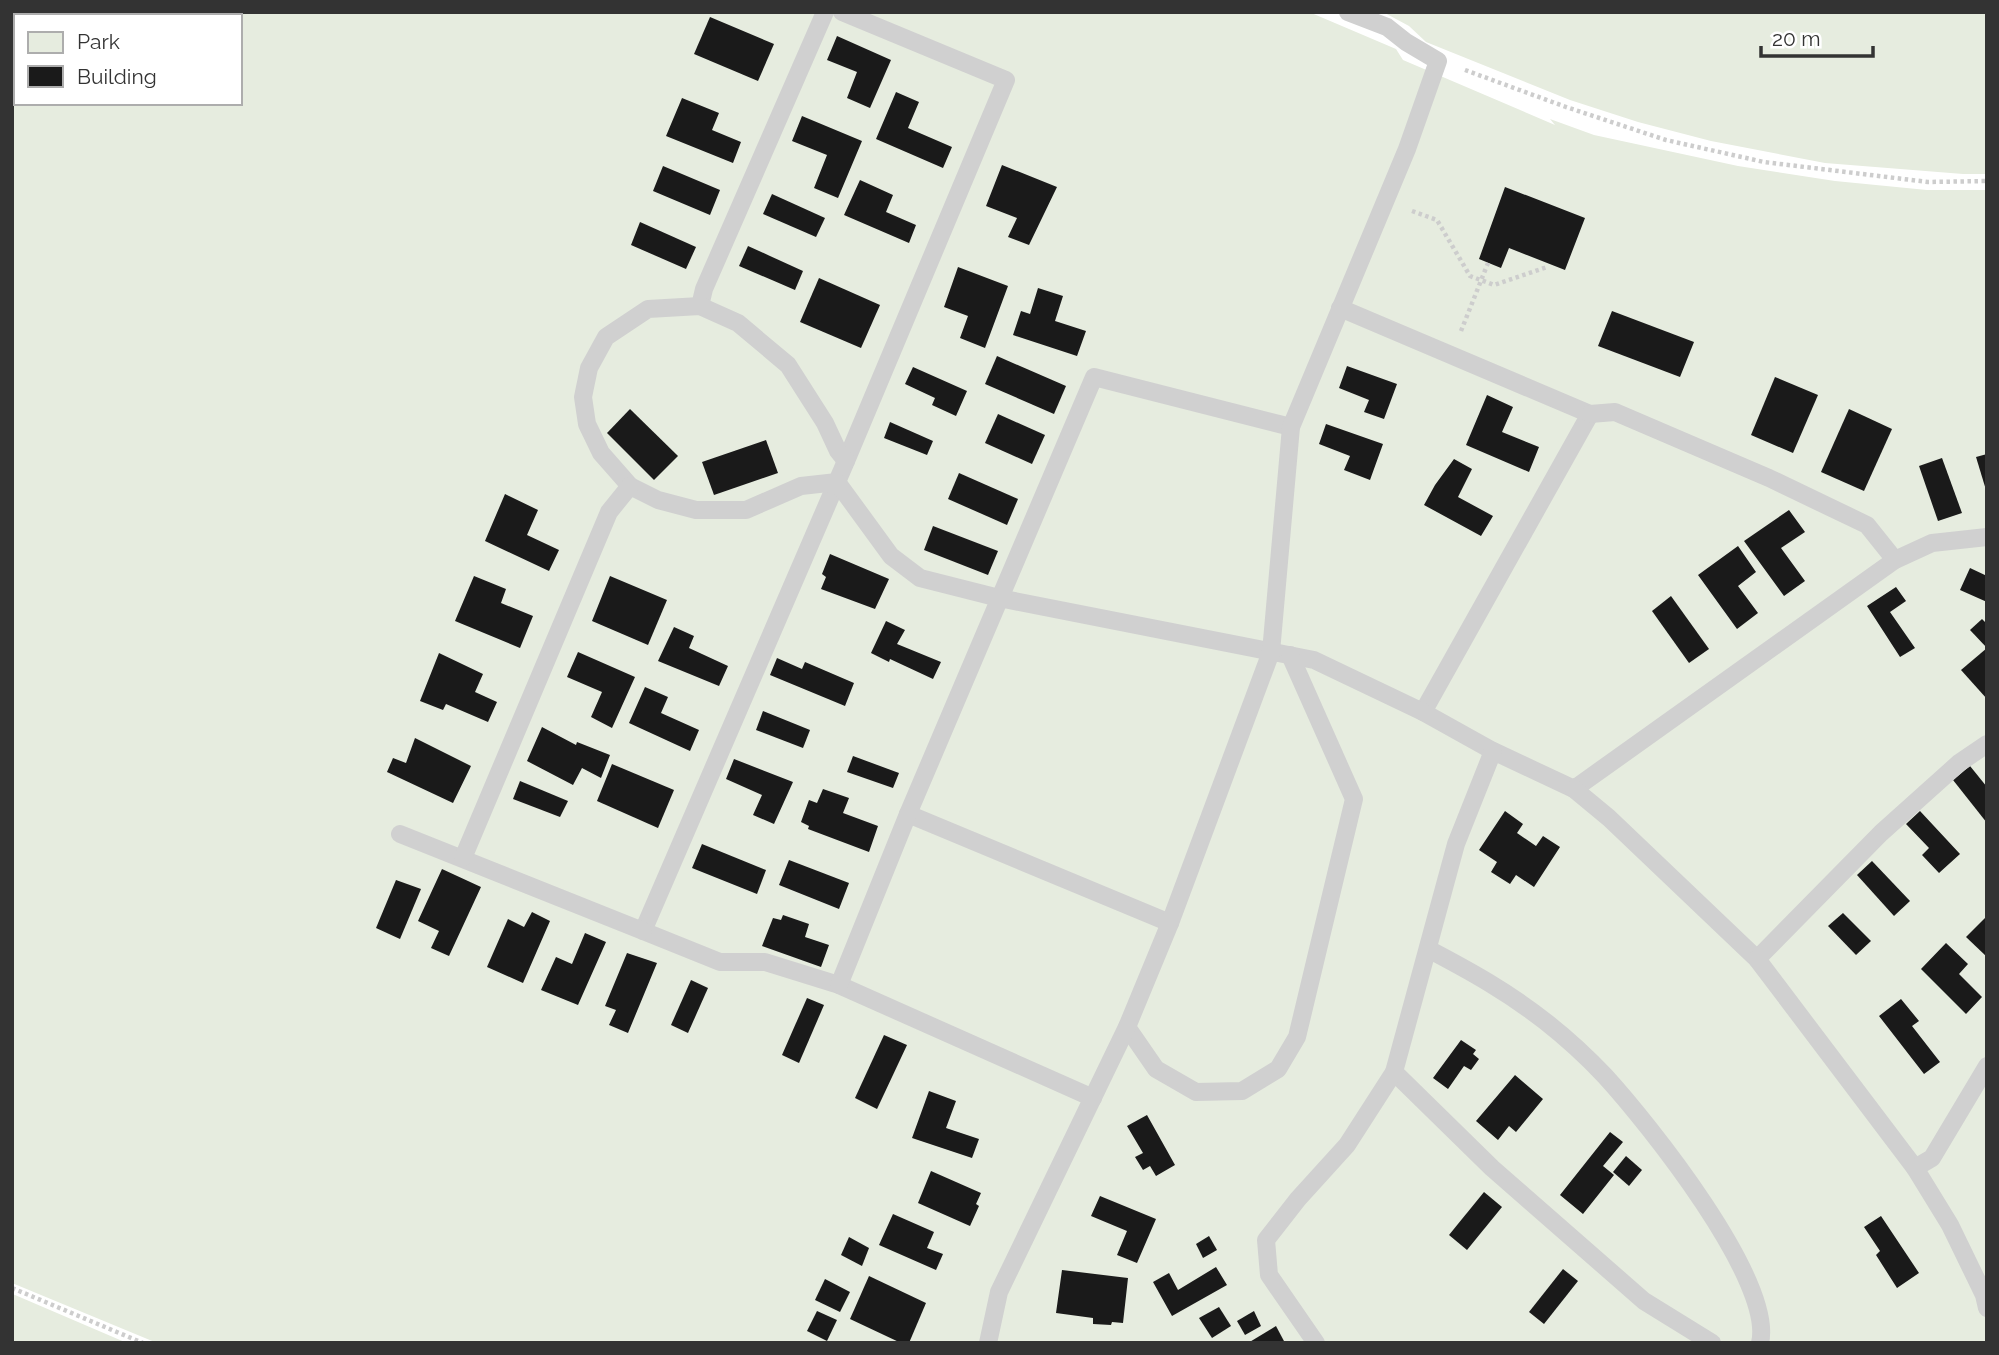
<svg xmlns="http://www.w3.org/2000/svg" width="1999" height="1355" font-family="Raleway,sans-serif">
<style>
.green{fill:#e6ecdf;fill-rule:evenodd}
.building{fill:#1a1a1a}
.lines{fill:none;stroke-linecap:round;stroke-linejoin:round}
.path{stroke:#cdcdcd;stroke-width:4.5;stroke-dasharray:3.5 3.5;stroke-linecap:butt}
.lane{stroke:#d0d0d0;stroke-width:18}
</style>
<rect width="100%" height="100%" fill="#fff"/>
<g class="green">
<path d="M12,12H1309L1396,49L1403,60L1555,125L1550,119L1594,135L1738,166L1835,181L1927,190H1987V1343H157L12,1283ZM16,16H240V103H16Z"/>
<path d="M1383,12H1987V174H1963L1825,163L1711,141L1638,122L1570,100L1426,42L1409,26Z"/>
<path d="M12,1294L15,1295L127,1343H12Z"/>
</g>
<g class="building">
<path d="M710,17L774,44L758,81L694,54Z"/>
<path d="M837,36L891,60L870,108L847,98L857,72L827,60Z"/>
<path d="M896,92L919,102L908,128L952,147L943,168L876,139Z"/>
<path d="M682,98L719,113L712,130L741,142L733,163L666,136Z"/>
<path d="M802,116L862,141L838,198L814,188L827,155L792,141Z"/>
<path d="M1002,165L1057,187L1029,245L1008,237L1017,218L986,206Z"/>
<path d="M663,166L720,190L710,215L653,191Z"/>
<path d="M860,180L893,195L886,212L916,225L909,243L844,215Z"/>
<path d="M1505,187L1585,218L1565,270L1509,248L1501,268L1479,259Z"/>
<path d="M772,194L825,218L816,237L763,214Z"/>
<path d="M640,222L696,247L686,269L631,245Z"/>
<path d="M748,246L803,271L795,290L739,266Z"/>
<path d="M958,267L1008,286L985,348L960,338L968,316L944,307Z"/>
<path d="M819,278L880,305L861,348L800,322Z"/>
<path d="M1038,288L1063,296L1055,321L1086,331L1077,356L1013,335L1021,311L1030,314Z"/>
<path d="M1612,311L1694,342L1680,377L1598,346Z"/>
<path d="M997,356L1066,386L1054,414L985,384Z"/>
<path d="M1347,366L1397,384L1384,419L1364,412L1369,400L1339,388Z"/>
<path d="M913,367L967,391L956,416L932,405L935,398L905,384Z"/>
<path d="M1775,377L1818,395L1793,453L1751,435Z"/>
<path d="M1487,395L1513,407L1502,432L1539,447L1529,472L1466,445Z"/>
<path d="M630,409L678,456L654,480L607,433Z"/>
<path d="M1849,409L1892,429L1864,491L1821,472Z"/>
<path d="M998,414L1045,435L1032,464L985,443Z"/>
<path d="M890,422L933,441L927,455L884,438Z"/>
<path d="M1326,424L1383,444L1370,480L1344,470L1350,456L1319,444Z"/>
<path d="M766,440L778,473L714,495L702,462Z"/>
<path d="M1987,454V490H1986L1976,457Z"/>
<path d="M1942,458L1962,513L1938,521L1919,466Z"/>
<path d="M1454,459L1472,469L1458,497L1493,516L1481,536L1424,505L1435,485Z"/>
<path d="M959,473L1018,499L1007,525L948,499Z"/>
<path d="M505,494L538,510L527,535L559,550L549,571L485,541Z"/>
<path d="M1789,510L1805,532L1781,548L1805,581L1784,596L1744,541Z"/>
<path d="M933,526L998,551L988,575L924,550Z"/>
<path d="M1738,546L1756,572L1738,586L1758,613L1737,629L1698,575Z"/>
<path d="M830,554L889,579L875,609L821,589L826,577L822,574Z"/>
<path d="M1970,568L1987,576V602L1960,590Z"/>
<path d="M474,576L506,589L501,603L533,616L520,648L455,621Z"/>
<path d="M610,576L667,600L648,645L592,621Z"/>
<path d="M1896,587L1906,601L1890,612L1915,648L1900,657L1867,606Z"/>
<path d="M1671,596L1709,649L1689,663L1652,611Z"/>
<path d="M1982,619L1987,624V648L1970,630Z"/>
<path d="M886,621L905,630L897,644L941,662L933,679L890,659L889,662L871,653Z"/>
<path d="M674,627L694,636L689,648L728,666L719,686L658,661Z"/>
<path d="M1987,648V699L1961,670Z"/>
<path d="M578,652L635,677L612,728L591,717L602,692L567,677Z"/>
<path d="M439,653L483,674L475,692L497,702L488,722L446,704L443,710L420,701Z"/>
<path d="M777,658L802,669L805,662L854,683L845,706L770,675Z"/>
<path d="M645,687L668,697L661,713L699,730L690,751L629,723Z"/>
<path d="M763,711L810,730L803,748L756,730Z"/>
<path d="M542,727L576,745L577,742L610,755L601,778L582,768L573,785L527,761Z"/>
<path d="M415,738L471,766L453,803L387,772L393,758L406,763Z"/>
<path d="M853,756L899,773L893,788L847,772Z"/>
<path d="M734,759L793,782L774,824L753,815L762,795L726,779Z"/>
<path d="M612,764L674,790L658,828L597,801Z"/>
<path d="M1970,766L1987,787V823L1953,780Z"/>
<path d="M520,781L568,801L560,817L513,799Z"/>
<path d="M823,789L849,798L843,813L878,826L869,852L808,829L809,826L801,822L809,800L817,803Z"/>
<path d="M1505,811L1523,824L1517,833L1536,846L1543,836L1560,847L1534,887L1516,875L1510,884L1491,872L1497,862L1479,850Z"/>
<path d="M1920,811L1960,854L1939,873L1922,855L1929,848L1906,824Z"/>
<path d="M702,844L766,870L757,894L692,868Z"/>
<path d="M789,860L849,883L839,909L779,885Z"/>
<path d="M1872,861L1910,901L1894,916L1857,875Z"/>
<path d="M442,869L481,887L449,956L431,948L439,931L418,921Z"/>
<path d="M396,880L421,889L400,939L376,928Z"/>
<path d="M532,912L550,921L523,983L487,967L508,919L524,927Z"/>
<path d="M1843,913L1871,941L1856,955L1828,926Z"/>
<path d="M783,915L809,924L805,937L829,945L821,967L762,946L773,918L781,920Z"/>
<path d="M1987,916V957L1966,937Z"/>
<path d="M585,933L606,942L578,1005L541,990L556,957L572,964Z"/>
<path d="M1946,943L1968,964L1959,974L1982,997L1966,1014L1921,969Z"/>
<path d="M627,953L657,963L628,1033L609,1025L616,1010L605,1006Z"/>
<path d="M691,980L708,988L688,1033L671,1025Z"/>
<path d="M807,998L824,1005L799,1063L782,1055Z"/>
<path d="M1901,999L1919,1021L1912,1026L1940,1062L1924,1074L1879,1016Z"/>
<path d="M884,1035L907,1045L877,1109L855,1098Z"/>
<path d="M1461,1040L1476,1050L1473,1054L1479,1059L1471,1070L1464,1066L1448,1089L1433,1078Z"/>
<path d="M1515,1075L1543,1099L1516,1132L1509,1126L1498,1140L1476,1121Z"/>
<path d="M929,1091L956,1101L946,1128L979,1139L972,1158L912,1138Z"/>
<path d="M1147,1115L1175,1165L1156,1176L1150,1166L1143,1170L1135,1157L1143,1153L1127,1126Z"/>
<path d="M1610,1132L1623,1142L1603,1166L1614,1175L1583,1214L1560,1195Z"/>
<path d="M1626,1156L1642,1170L1629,1186L1613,1172Z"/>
<path d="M931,1171L981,1193L976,1204L979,1206L970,1226L918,1203Z"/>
<path d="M1484,1192L1502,1207L1467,1250L1449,1235Z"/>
<path d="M1100,1196L1156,1219L1137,1263L1117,1255L1127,1231L1091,1216Z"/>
<path d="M893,1214L934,1232L927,1248L943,1254L936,1270L879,1245Z"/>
<path d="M1881,1216L1919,1273L1897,1288L1876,1255L1880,1251L1864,1227Z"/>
<path d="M1209,1236L1217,1250L1203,1258L1196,1244Z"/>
<path d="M849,1237L869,1248L862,1266L841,1255Z"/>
<path d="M1216,1267L1227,1285L1172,1316L1153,1282L1169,1273L1178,1290Z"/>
<path d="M1563,1269L1578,1281L1544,1324L1529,1312Z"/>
<path d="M1062,1270L1128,1278L1123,1323L1112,1322L1111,1325L1093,1324V1318L1056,1313Z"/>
<path d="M869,1276L926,1303L909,1343H901L850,1319Z"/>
<path d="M825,1279L850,1292L840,1312L815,1300Z"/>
<path d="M1219,1307L1231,1326L1212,1338L1199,1318Z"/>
<path d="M817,1311L837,1320L827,1341L807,1331Z"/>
<path d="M1254,1311L1261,1326L1245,1335L1237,1321Z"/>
<path d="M1276,1326L1285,1343H1248Z"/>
</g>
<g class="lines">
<g class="path">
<path d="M1465,70L1566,107L1666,140L1764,162L1928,182L1987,181"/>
<path d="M1412,211L1437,220L1470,276L1494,285L1547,267"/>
<path d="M1461,331L1488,263"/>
<path d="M12,1288L143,1343"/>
</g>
<g class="lane">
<path d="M842,12L1006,80L846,461L643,931L720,962H765L839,985L1093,1098"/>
<path d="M700,306L704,289L825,12"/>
<path d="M1340,308L1590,414L1423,712"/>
<path d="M1590,414L1615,412L1769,478L1867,525L1895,560"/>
<path d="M846,461L838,451L825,423L788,365L738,323L700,306L648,309L606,337L589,368L583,397L587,424L601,453L630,486L658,500L696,510H746L801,486L837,482L891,556L920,578L999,598L1314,660L1423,712L1493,751L1574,789L1895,560L1932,543L1987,537"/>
<path d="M1574,789L1609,818L1757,959L1915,1168"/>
<path d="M908,814L1170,923"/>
<path d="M400,834L643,931"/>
<path d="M463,858L609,512L630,486"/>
<path d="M1428,949C1470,971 1508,992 1546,1022C1565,1037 1588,1058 1605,1076C1647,1122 1775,1281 1760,1343"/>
<path d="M1757,959L1881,833L1959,763L1987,744"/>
<path d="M839,985L908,814L1094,377L1291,427"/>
<path d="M1127,1027L1156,1069L1196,1092L1242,1091L1278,1069L1297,1037L1354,799L1290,655"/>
<path d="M1987,1066L1932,1158L1915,1168L1950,1225L1984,1295L1987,1308"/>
<path d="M1394,1072L1492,1168L1644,1301L1712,1343"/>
<path d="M988,1343L999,1292L1127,1027L1170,923L1271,652L1291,427L1407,149L1438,61L1406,42L1387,27L1348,12"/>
<path d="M1316,1343L1269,1275L1266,1240L1298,1199L1347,1145L1394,1072L1456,844L1493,751"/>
</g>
</g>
<rect width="1999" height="1355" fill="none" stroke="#333333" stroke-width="28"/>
<rect x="14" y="14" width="228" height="91" fill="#ffffff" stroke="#adadad" stroke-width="2"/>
<rect x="28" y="32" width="35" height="21" fill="#e6ecdf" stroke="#adadad" stroke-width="2"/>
<text x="77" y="49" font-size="21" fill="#333333">Park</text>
<rect x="28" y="66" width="35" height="21" fill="#1a1a1a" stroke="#adadad" stroke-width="2"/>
<text x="77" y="84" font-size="21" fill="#333333">Building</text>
<path d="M1761 46v10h112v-10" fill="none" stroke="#333333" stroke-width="3.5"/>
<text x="1772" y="46" font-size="21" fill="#333333" stroke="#ffffff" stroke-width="5" paint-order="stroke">20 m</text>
</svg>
